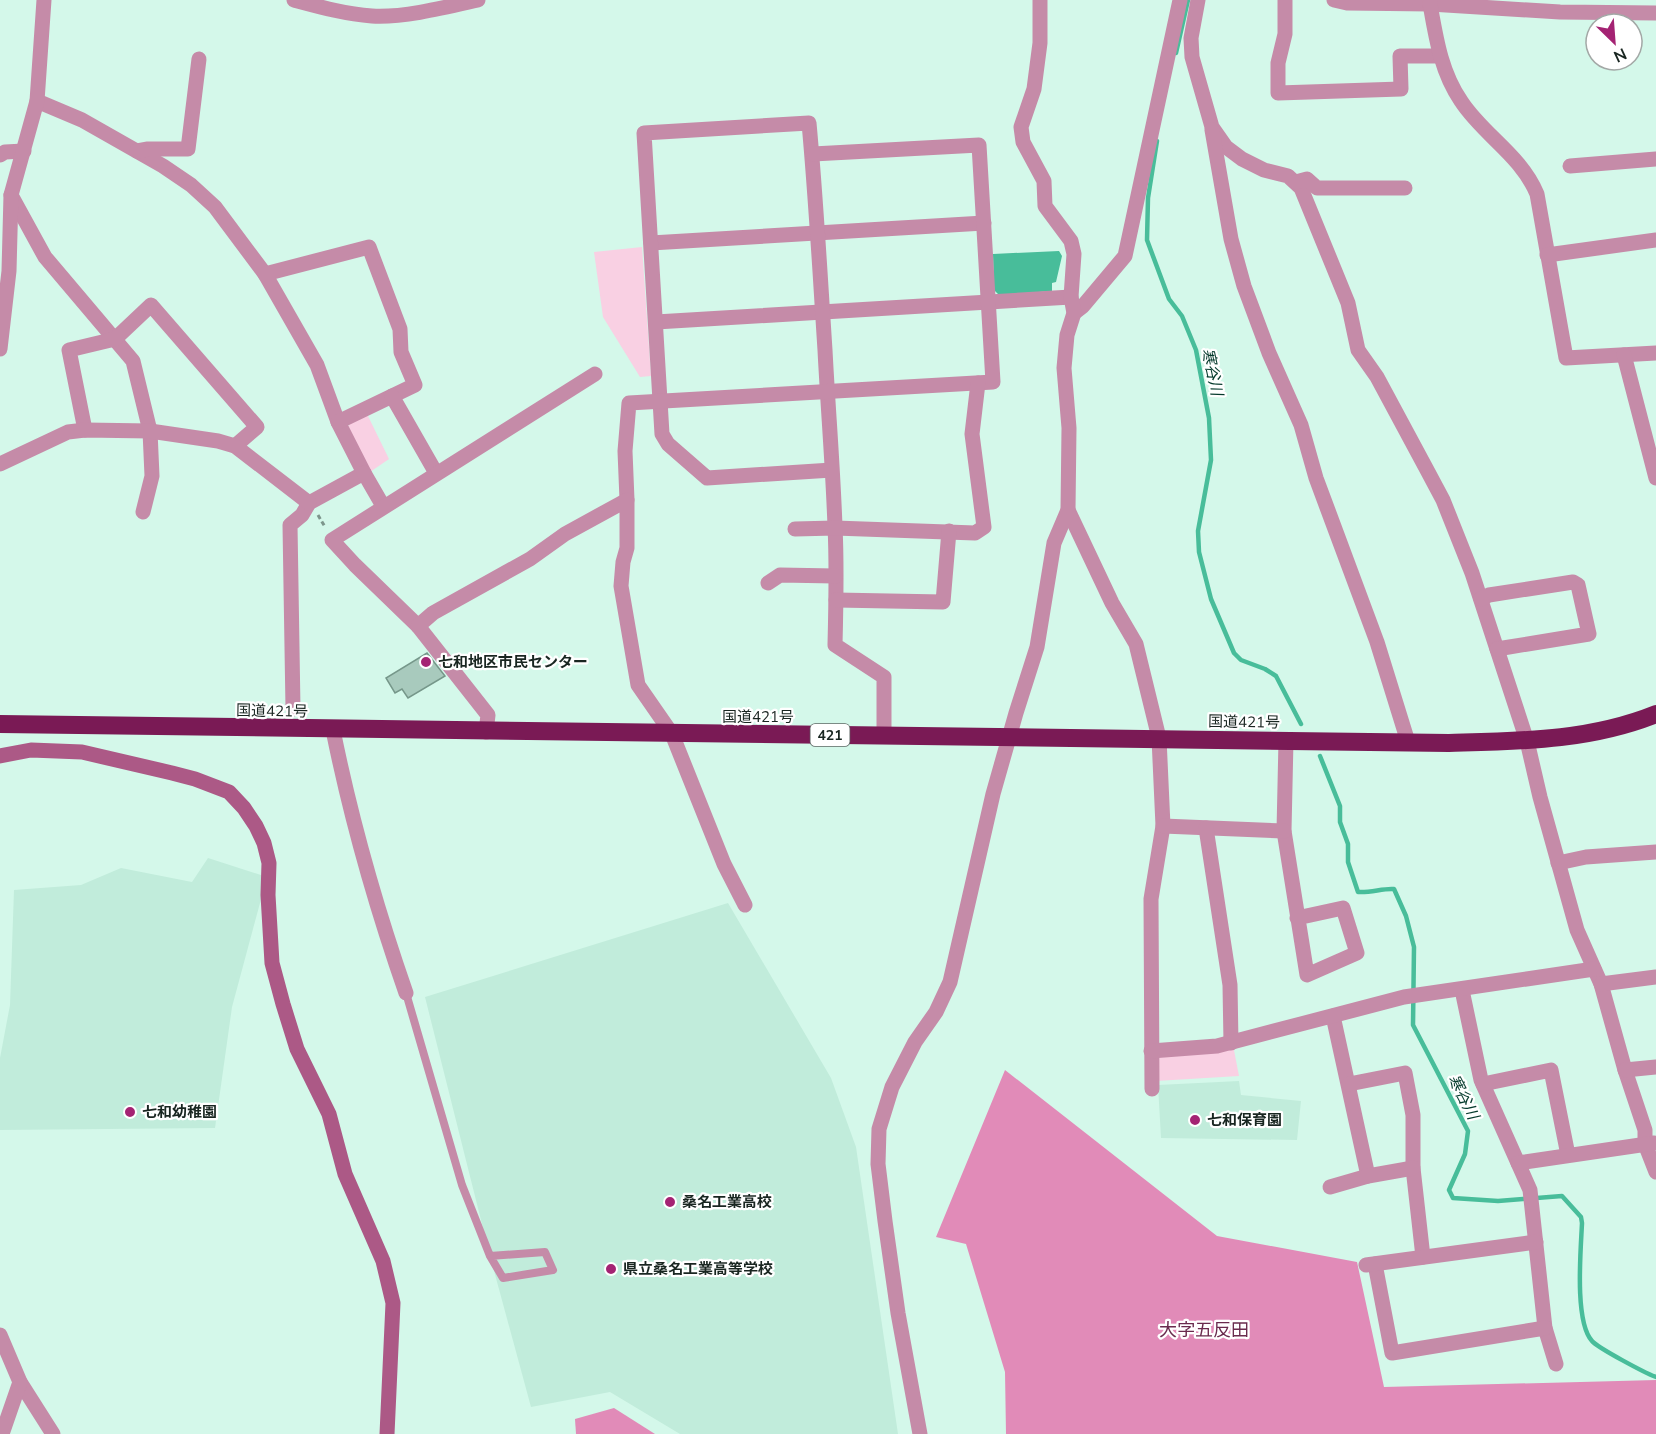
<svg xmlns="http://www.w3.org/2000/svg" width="1656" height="1434" font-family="'Nunito Sans','Noto Sans JP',sans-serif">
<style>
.built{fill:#c1ecdb}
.green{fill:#f9d0e3}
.forest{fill:#e18bb8}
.water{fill:#48bd9a}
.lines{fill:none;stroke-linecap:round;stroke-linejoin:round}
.stream{stroke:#48bd9a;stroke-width:4.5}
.building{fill:#a8cabd;stroke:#76978a;stroke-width:1.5}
.path{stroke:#7d968c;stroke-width:3;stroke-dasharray:4.5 3;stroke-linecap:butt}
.lane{stroke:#c58ba8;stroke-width:8}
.street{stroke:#c58ba8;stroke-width:15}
.secondary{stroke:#ac5986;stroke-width:15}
.highway{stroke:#7a1a55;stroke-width:18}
.poi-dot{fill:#a42373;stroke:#fff;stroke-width:2}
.labels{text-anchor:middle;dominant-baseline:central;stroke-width:4.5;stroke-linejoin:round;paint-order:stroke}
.shield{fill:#fff;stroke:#5e6764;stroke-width:1.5}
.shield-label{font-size:14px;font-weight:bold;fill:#192621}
.poi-label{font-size:15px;font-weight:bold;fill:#192621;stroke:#fff;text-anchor:start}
.street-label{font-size:15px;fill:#192621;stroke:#fff}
.water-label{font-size:16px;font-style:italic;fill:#063b2d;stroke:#fff}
.quarter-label{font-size:18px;fill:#6a2b4e;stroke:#fff}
</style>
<rect width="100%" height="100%" fill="#d4f8ea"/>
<g class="built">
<path d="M208,858L267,877L232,1007L215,1128L0,1130V1058L10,1005L14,890L81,885L121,868L192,882Z"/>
<path d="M728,903L831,1078L856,1147L898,1434H680L610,1392L531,1407L490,1256L425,997Z"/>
<path d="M1239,1081L1241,1095L1301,1101L1297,1140L1161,1138L1158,1085Z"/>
</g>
<g class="green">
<path d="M642,247L651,376L640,377L603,317L594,252Z"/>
<path d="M367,414L389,459L370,472L347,428L351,422Z"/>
<path d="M1233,1045L1239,1076L1156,1081L1154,1053Z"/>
</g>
<g class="forest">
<path d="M1005,1070L1217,1236L1357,1262L1384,1387L1656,1380V1434H1006L1005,1372L966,1244L936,1237Z"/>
<path d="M614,1408L655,1434H576L575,1419Z"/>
</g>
<path class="water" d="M1059,251L1062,256L1056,282L1052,283V291L999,295L994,290L993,254Z"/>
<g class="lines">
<g class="stream">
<path d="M1176,53L1188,0"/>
<path d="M1157,141L1148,198L1147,240L1169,299L1182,316L1196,350L1209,418L1211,460L1198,531L1199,552L1211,599L1234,653L1241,660L1265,669L1276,676L1301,724"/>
<path d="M1320,756L1340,806V822L1348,844V862L1358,892C1371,893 1383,888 1394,889L1406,916L1414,947L1413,1025L1468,1131L1465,1154L1449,1190L1453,1198L1498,1201L1562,1196L1581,1217L1582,1223C1581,1248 1574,1321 1592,1341C1598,1348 1645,1373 1656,1377"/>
</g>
</g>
<path class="building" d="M427,653L445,676L408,698L402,689L395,693L386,678Z"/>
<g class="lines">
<path class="path" d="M318,515L325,527"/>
<path class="lane" d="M406,993L462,1185L490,1256L545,1252L553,1270L503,1278L490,1256"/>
<g class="street">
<path d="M294,0C320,7 345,14 372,16C403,18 447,7 478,0"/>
<path d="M1198,0L1191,38L1192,57L1212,127L1226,147L1242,159L1264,170L1288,176L1301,188L1348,303L1358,350L1377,377L1427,470L1443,500L1472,573L1527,741L1540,797L1577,930L1601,984L1625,1070L1645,1130V1144L1656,1172"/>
<path d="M1285,0V34L1278,63V93L1401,89L1400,56H1440"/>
<path d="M1334,0L1347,3L1430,4L1560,12L1656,13"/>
<path d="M1430,4C1436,38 1441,72 1461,101C1483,135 1521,155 1537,194L1566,358L1656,353"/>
<path d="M37,101L82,120L163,166L191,185L215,207L265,274L317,365L338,422L364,473L309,503L302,515L290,525L293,709"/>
<path d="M1212,130L1231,239L1244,286L1269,353L1301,425L1316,478L1377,642L1408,742"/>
<path d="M137,151L148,149H188L199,59"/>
<path d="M0,155L5,152L24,151"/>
<path d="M1570,166L1656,159"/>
<path d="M1296,182L1307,179L1317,188H1405"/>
<path d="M11,195L45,257L133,361L150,431L152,476L143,512"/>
<path d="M651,243L984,223"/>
<path d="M1547,255L1656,240"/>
<path d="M265,274L369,247L400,329L401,352L415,385L338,422"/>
<path d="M1074,313L1083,306L1125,256L1180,0"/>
<path d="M656,322L1071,297"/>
<path d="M0,349L9,271L11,195L37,101L44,0"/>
<path d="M1624,355L1656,478"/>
<path d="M392,396L436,473"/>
<path d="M85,430L69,350L115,339L151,305L257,427L235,446"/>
<path d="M0,464L68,432L85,430L150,431L218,441L235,446L309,503"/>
<path d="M832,470L707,478L668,444L662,434L644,133L809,123C816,199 820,274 825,350C828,409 833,468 835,527C837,566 836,606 835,645L884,677V736"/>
<path d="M364,473L383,506"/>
<path d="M627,500L625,451L629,403L993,382L979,145L813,154"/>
<path d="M1068,510L1112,603L1136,644L1159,738L1163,826L1151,899L1152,1089"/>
<path d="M795,529L835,528L975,533L984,527L972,434L978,383"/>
<path d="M768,583L780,575L835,576"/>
<path d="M1481,599L1489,595L1573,582L1578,585L1589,634L1497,649"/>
<path d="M836,600L943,602L949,531"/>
<path d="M418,626L355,565L332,540L595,374"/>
<path d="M333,730C351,819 376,907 406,993"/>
<path d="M486,732L488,715L418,626L433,613L530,559L565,534L627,500V548L623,562L621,586L638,685L672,734L724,864L745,905"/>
<path d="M1286,740L1284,831L1307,975L1357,953L1343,908L1297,918"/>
<path d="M1163,826L1284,831"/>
<path d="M1206,828L1230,985L1231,1043"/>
<path d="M1558,863L1586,857L1656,852"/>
<path d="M1601,984L1656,977"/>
<path d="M1462,990L1481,1080L1530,1190L1545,1328L1556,1364"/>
<path d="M1333,1016L1368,1176"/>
<path d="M1151,1051L1217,1046L1404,997L1594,969"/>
<path d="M1625,1070L1656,1067"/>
<path d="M1349,1084L1405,1073L1413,1115V1168L1423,1257"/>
<path d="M1483,1084L1551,1070L1568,1155"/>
<path d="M1518,1163L1654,1143"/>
<path d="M1330,1187L1368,1176L1413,1168"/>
<path d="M1375,1264L1392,1353L1545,1328"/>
<path d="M1366,1265L1536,1242"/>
<path d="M0,1335L20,1382L53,1434"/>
<path d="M2,1434L20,1382"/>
<path d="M920,1434L898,1313L885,1221L878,1164L879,1129L892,1087L915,1042L936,1012L950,982L993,794L1016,713L1037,647L1054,543L1068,510L1069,428L1064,368L1067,335L1074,313L1071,297L1074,254L1071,241L1045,206L1044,181L1023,142L1021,127L1034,89L1040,43V0"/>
</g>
<path class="secondary" d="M0,756L31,750L82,752L172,773L195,779L229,792L244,808L256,826L264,843L269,863L268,895L272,963L283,1004L297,1049L329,1114L345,1174L383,1261L393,1303L387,1434"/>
<path class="highway" d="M0,724L1449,743C1519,741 1589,741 1656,714"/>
</g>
<g class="poi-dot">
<circle cx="426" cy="662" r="6"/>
<circle cx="130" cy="1112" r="6"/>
<circle cx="1195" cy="1120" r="6"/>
<circle cx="670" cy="1202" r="6"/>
<circle cx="611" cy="1269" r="6"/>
</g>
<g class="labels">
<rect class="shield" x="810.5" y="724" width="39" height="22" rx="4.5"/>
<g class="shield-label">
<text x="830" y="735">421</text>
</g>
<g class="poi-label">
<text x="438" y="662">七和地区市民センター</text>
<text x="142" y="1112">七和幼稚園</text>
<text x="1207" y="1120">七和保育園</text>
<text x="682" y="1202">桑名工業高校</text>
<text x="623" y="1269">県立桑名工業高等学校</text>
</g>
<g class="street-label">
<text transform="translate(272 711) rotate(1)">国道421号</text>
<text x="758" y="717">国道421号</text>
<text transform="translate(1244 722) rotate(1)">国道421号</text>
</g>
<g class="water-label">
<text transform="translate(1212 372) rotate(78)">寒谷川</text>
<text transform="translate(1463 1097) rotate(63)">寒谷川</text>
</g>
<g class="quarter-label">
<text x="1204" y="1330">大字五反田</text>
</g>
</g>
<g transform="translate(1614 42) rotate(155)"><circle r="28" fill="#ffffff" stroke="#a3a8a6" stroke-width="1.5"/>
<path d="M0-4.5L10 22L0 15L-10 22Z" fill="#a42373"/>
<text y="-9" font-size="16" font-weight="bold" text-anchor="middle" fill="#192621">N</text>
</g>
</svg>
